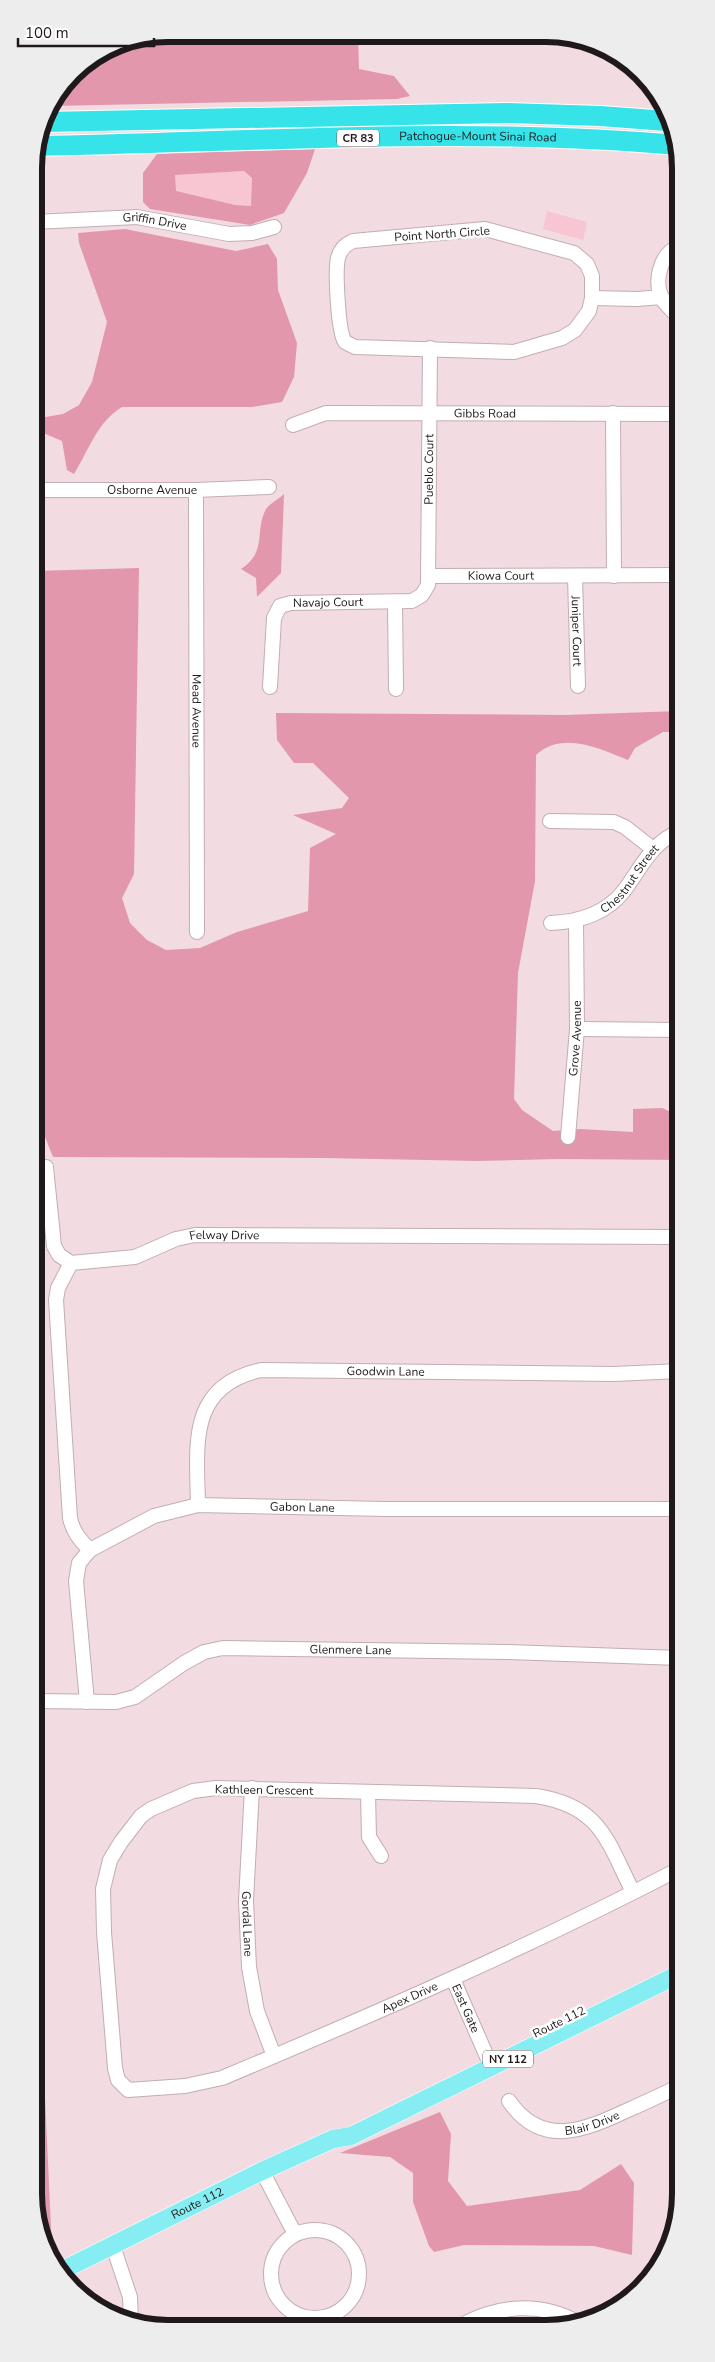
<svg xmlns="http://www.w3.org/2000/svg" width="715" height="2362" font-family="'Nunito Sans',sans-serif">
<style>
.green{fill:#f8c5d2}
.forest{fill:#e297ad;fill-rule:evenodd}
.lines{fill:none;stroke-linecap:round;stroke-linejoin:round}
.minor-casing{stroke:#c2adb3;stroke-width:16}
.major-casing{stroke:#fff;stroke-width:19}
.highway-casing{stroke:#fff;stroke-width:22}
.minor{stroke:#fff;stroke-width:14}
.major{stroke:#86eef2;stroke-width:18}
.highway{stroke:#35e3e9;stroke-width:20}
.labels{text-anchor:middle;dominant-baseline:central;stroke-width:5;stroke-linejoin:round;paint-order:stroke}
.shield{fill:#fff;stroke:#635e5f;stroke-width:1}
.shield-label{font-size:11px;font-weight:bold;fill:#20191b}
.street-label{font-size:12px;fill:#20191b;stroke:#fff}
.rim{fill:none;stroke:#20191b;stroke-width:6}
</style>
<rect width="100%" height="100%" fill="#f2dce1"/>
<g class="green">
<path d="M244,171L252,178L251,206L235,205L176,192L175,175Z"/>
<path d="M547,211L587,222L583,240L543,229Z"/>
</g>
<g class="forest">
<path d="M169,34L358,35L359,69L394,76L410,96L397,99L51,106L73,73L117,44Z"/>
<path d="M315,149L307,173L284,213L250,225L150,209L143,202V173L157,154ZM244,171L252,178L251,206L235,205L176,191L175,175Z"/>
<path d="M125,229L236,251L268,244L277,259L278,290L297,343L294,377L282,402L252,407H122C97,422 89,450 74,474L67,470L62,441L34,429V419L63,414L79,405L92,382L107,322L79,243L78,233Z"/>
<path d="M284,494L281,573L257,597L256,578L241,569C268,551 254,532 266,509C269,504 279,499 284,494Z"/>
<path d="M139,568L134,874L122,898L130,923L147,940L166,950L200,948L237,932L308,911L310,848L336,834L293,815L342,808L349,798L313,763H294L277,740L276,713L565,715L679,711V732H663L635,748L628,760C601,749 562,730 536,755L535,881L518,973L514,1099L522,1110L553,1131L580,1129L633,1132V1109L662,1108L680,1116V1160L558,1159L477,1161L324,1158L53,1157L35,1112L34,571Z"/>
<path d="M36,2096L45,2097L52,2250L36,2220Z"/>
<path d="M440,2112L451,2134L448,2181L467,2206L580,2190L621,2164L634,2183L632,2255L594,2246L464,2245L434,2252L429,2246L413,2202V2173L390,2157L340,2153Z"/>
</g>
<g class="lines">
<g class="minor-casing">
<g id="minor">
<path d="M441,36L575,37"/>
<path id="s1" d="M34,222L137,217L229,234L252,233L274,227"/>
<path d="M485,229L574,253L587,264L592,276V298L589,311L575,330L562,338L514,352L355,347L345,342C338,332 335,271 338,258C340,250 346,244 353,241Z"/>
<path d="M679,246C660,254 653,282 663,300C667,306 674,312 679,318"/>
<path d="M592,298L637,299L662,297"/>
<path d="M613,413L614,576"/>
<path id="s2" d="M293,425L326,413L679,414"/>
<path id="s3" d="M34,490H196L269,487"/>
<path id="s4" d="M196,490L197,932"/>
<path id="s5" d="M429,576L679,575"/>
<path id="s6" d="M575,576L578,686"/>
<path d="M395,602L396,689"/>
<path id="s7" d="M270,687L274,618L280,606L291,603L412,601L422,595L428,585L430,348"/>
<path d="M550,821L614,822L625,827L653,849"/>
<path id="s8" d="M551,923C577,922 605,914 623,892C640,870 651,842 679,832"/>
<path d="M577,1029L680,1030"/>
<path id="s9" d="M568,1137L577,1029L576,920"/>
<path d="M46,1167L54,1246L59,1255L71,1263"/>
<path id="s10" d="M198,1505C197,1446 187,1386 261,1370L614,1374L680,1371"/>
<path id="s11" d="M90,1550C80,1540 73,1532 70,1518L56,1300L58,1288L71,1263L135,1257L176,1239L195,1235L680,1237"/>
<path id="s12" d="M36,1701L116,1702L135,1697L184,1663L204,1652L223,1648L507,1652L680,1658"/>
<path id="s13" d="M87,1702L76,1581L79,1563L90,1550L154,1516L198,1505L386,1509H680"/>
<path id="s14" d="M252,1788L246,1901L249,1967L257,2011L274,2056"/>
<path d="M368,1793L369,1837L381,1856"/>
<path id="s15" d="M633,1892C607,1841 601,1806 536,1796L216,1788L193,1791L151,1809L141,1816L121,1842L110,1860L103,1889L104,1932L115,2068L118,2080L128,2090L185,2086L222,2078C377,2013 531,1946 681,1868"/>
<path id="s16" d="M453,1979L491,2066"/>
<path id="s17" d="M509,2101C542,2149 585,2130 628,2110C646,2102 664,2094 681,2085"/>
<path d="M262,2171L295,2234"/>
<circle cx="315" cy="2274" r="44"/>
<path d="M113,2246L130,2297L131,2320"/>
<path d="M460,2326C498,2305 540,2301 579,2323"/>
</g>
</g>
<g class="major-casing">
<g id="major">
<path id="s18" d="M63,2270L262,2171L333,2139L351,2136L681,1973"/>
</g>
</g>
<g class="highway-casing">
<g id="highway">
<path d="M43,122L507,113L600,116L667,121"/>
<path id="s19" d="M37,146C251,142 466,126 679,145"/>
</g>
</g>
<use href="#minor" class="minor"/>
<use href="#major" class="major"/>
<use href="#highway" class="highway"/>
</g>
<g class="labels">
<g class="shield">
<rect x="337" y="129.5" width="42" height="17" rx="4"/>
<rect x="483" y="2050.5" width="50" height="17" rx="4"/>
</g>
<g class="shield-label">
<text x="358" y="138">CR 83</text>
<text x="508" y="2059">NY 112</text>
</g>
<g class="street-label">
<text stroke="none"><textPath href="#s19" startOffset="441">Patchogue-Mount Sinai Road</textPath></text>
<text stroke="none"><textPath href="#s1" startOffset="121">Griffin Drive</textPath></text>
<text transform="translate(442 234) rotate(-4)">Point North Circle</text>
<text stroke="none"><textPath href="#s2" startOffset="194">Gibbs Road</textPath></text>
<text stroke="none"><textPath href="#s7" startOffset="354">Pueblo Court</textPath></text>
<text stroke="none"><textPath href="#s3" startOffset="118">Osborne Avenue</textPath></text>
<text stroke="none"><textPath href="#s5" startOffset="72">Kiowa Court</textPath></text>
<text stroke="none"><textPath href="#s7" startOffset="131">Navajo Court</textPath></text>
<text stroke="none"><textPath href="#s6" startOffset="55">Juniper Court</textPath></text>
<text stroke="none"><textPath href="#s4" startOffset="221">Mead Avenue</textPath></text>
<text stroke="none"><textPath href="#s8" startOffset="95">Chestnut Street</textPath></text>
<text stroke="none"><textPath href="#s9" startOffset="99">Grove Avenue</textPath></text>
<text stroke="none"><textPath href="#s11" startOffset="455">Felway Drive</textPath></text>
<text stroke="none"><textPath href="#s10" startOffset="292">Goodwin Lane</textPath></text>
<text stroke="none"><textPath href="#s13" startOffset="379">Gabon Lane</textPath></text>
<text stroke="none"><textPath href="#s12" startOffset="329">Glenmere Lane</textPath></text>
<text transform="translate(264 1790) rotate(1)">Kathleen Crescent</text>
<text stroke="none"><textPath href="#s14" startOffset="136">Gordal Lane</textPath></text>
<text stroke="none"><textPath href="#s15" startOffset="1135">Apex Drive</textPath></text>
<text stroke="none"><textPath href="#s16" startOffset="32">East Gate</textPath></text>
<text transform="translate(559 2022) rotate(-26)">Route 112</text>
<text stroke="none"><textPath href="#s17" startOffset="95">Blair Drive</textPath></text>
<text stroke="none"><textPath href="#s18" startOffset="150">Route 112</textPath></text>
</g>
</g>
<path d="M0 0H715V2362H0ZM168 42H546A126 126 0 0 1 672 168V2194A126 126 0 0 1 546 2320H168A126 126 0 0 1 42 2194V168A126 126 0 0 1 168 42Z" fill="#ededed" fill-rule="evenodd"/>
<path class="rim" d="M168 42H546A126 126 0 0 1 672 168V2194A126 126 0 0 1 546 2320H168A126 126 0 0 1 42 2194V168A126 126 0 0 1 168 42Z"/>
<path d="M18 38v8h136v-8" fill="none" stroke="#20191b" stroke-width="2.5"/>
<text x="25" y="38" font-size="15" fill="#20191b" stroke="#ffffff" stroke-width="4" paint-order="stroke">100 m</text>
</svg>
